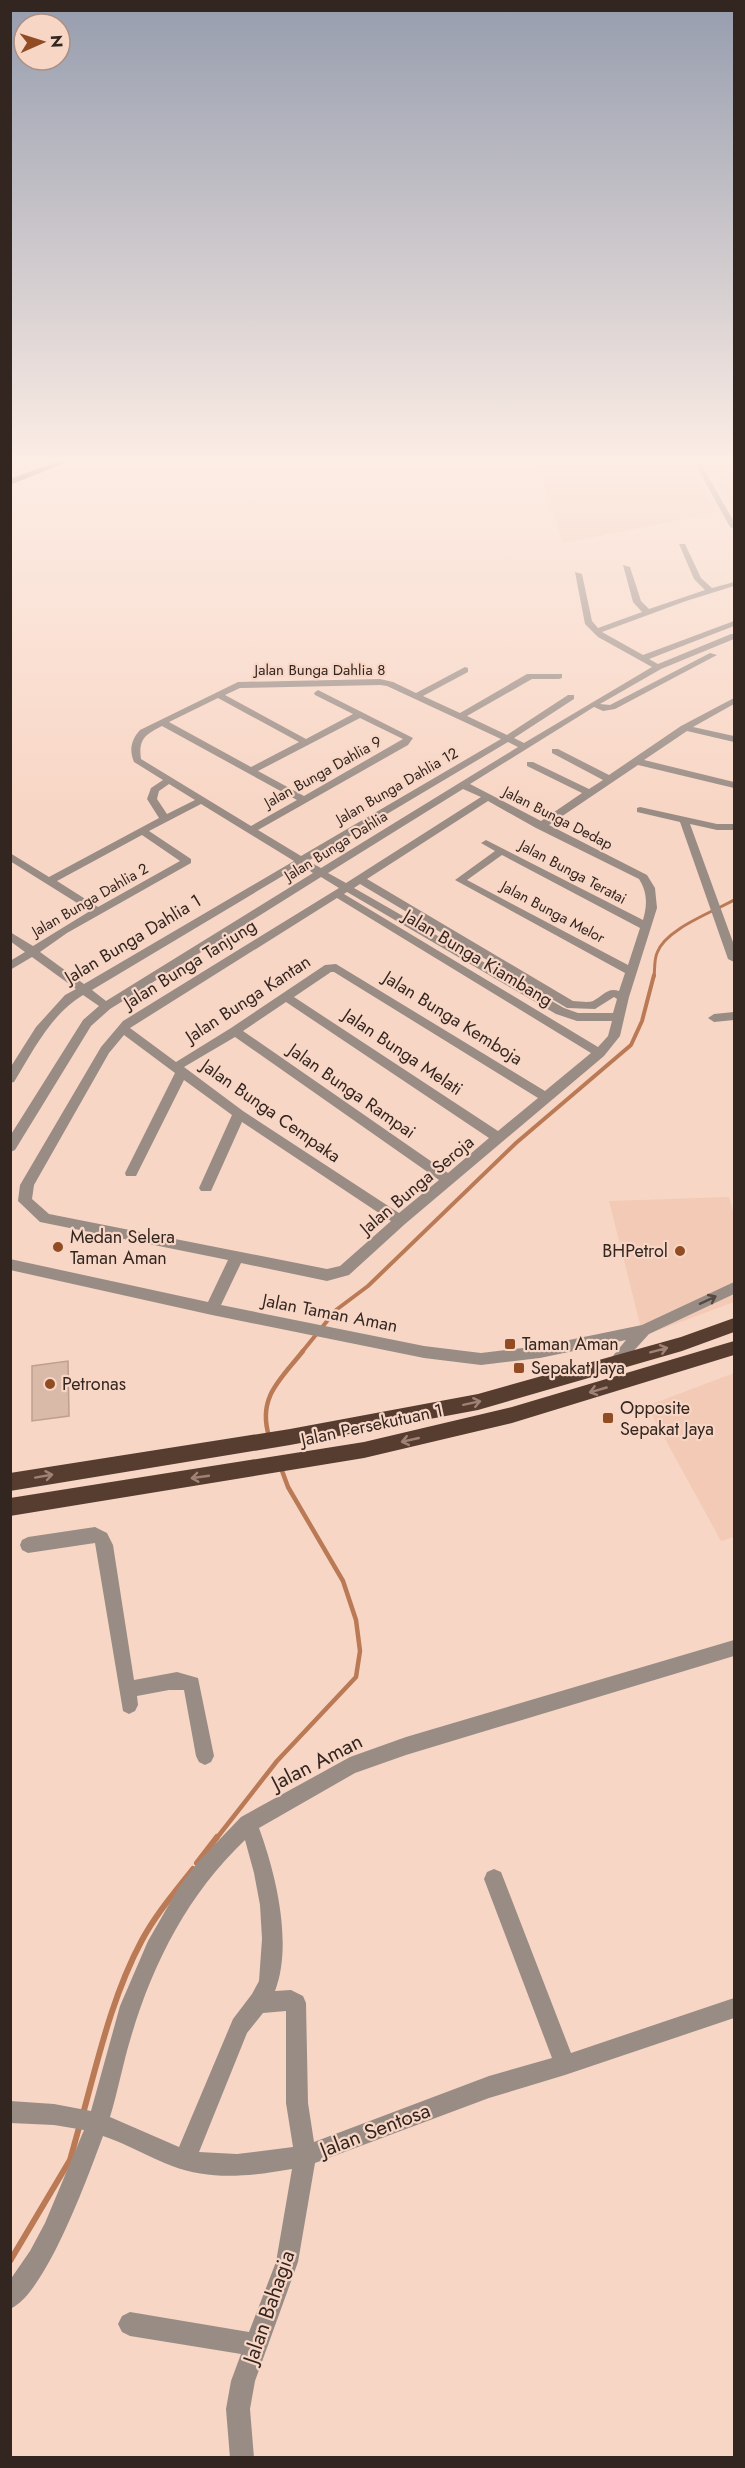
<svg xmlns="http://www.w3.org/2000/svg" width="745" height="2468" font-family="Jost,sans-serif">
<style>
.built{fill:#f2cab5}
.lines{fill:none;stroke-linecap:round;stroke-linejoin:round}
.stream-far3{stroke:#bb7a56;stroke-width:3}
.stream-far2{stroke:#bb7a56;stroke-width:4}
.stream-far1{stroke:#bb7a56;stroke-width:4.5}
.stream{stroke:#bb7a56;stroke-width:6}
.building{fill:#d9b9a8;stroke:#bf9f8f;stroke-width:1.5}
.minor{fill:#998c85;fill-rule:evenodd}
.trunk{fill:#563d30;fill-rule:evenodd}
.motorway{fill:#4b3124;fill-rule:evenodd}
.oneway{stroke:#574a43}
.oneway2{stroke:#9f8273}
.poi-dot{fill:#914c23;stroke:#f8d6c5;stroke-width:2}
.labels{text-anchor:middle;dominant-baseline:central;stroke-width:4.5;stroke-linejoin:round;paint-order:stroke}
.far-street-label{font-size:15px;fill:#332620;stroke:#f8d6c5}
.street-label{font-size:18px;fill:#332620;stroke:#f8d6c5}
.poi-label{font-size:18px;fill:#332620;stroke:#f8d6c5;text-anchor:start}
.near-street-label{font-size:21px;fill:#332620;stroke:#f8d6c5}
</style>
<rect width="100%" height="100%" fill="#f8d6c5"/>
<g class="built">
<path d="M536,462H689L716,513L563,543Z"/>
<path d="M705,462H734V510Z"/>
<path d="M729,1197L734,1215V1302L643,1336L609,1201Z"/>
<path d="M734,1373V1537L721,1541L647,1406Z"/>
</g>
<g class="lines">
<path class="stream-far3" d="M654,977C655,969 654,960 657,953C665,929 713,912 734,900"/>
<path class="stream-far2" d="M302,1352L336,1310L368,1286L516,1143L631,1045L642,1021L654,975"/>
<g class="stream-far1">
<path d="M269,1436C257,1397 281,1379 303,1351"/>
<path d="M216,1839L277,1761L356,1677L360,1651L356,1620L343,1581L288,1487L281,1468"/>
</g>
<g class="stream">
<path d="M197,1863L217,1837"/>
<path d="M83,2114C99,2055 113,1994 142,1940C156,1914 175,1892 193,1869"/>
<path d="M10,2261L70,2160L80,2124"/>
</g>
</g>
<path class="building" d="M68,1361L69,1416L32,1421V1366Z"/>
<g class="lines">
<g class="minor">
<path d="M694,462H700L734,522V529L730,527Z"/>
<path d="M679,544H685L701,578L712,588L734,582V586L686,601L602,632L643,655L734,621V626L649,659L658,664L731,634H734V639L661,669L600,704L610,705L710,653L717,655L615,709L603,711L594,707L470,784L541,821L582,793L527,766V762H533L589,789L603,780L552,753V749H558L609,775L681,726L734,698V704L693,727L734,736V742L687,731L644,760L734,782V788L638,765L549,825L647,875L655,888L657,908L629,997L620,1036L604,1056L405,1224L349,1275L327,1281L241,1263L221,1305L424,1346L481,1353L540,1346L642,1325L734,1282V1294L649,1334L620,1366L615,1368L610,1366L608,1362L626,1340L540,1358L481,1365L424,1358L212,1315L10,1270V1259L208,1302L228,1260L40,1222L18,1201L20,1185L101,1047L123,1021L339,888L321,877L110,1009L91,1026L15,1150L10,1152V1136L83,1020L99,1006L83,995C51,1014 33,1051 14,1082L10,1083V1068L36,1027L65,995L76,989L32,957L10,970V961L25,952L10,941V932L33,946L90,911L10,861V853L49,877L159,818L147,799L151,788L163,780L134,762C129,750 131,740 140,730L238,682L380,679L393,682L416,693L465,667L468,668V672L423,696L460,713L527,674H562V678L559,679H532L467,716L507,735L568,695H574V699L514,738L524,743L652,667L598,637L585,624L575,572L582,574L592,621L598,628L642,612L633,602L623,565L630,567L641,601L649,609L705,590L694,579ZM380,685L387,686L501,739L301,856L258,830L408,745L413,738L318,690L314,693L315,695L353,714L306,739L225,695L240,688ZM218,698L299,742L251,767L169,722ZM360,718L403,739L304,796L258,771ZM162,726L297,800L251,826L141,759C138,739 146,734 162,726ZM508,742L518,747L321,868L308,861ZM169,784L195,800L167,814L157,799L159,791ZM463,789L481,797L346,883L328,873ZM488,801L536,828L639,879C648,893 647,906 643,920L486,840L481,843L495,851L455,880L625,973L619,991C607,987 603,996 593,1001C588,1003 579,1001 573,1001L367,879ZM201,804L294,861L84,984L40,952L67,933L191,863V859L149,831ZM142,835L180,861L98,907L57,881ZM502,855L640,928L628,965L467,880ZM301,865L313,873L106,1001L92,990ZM360,884L567,1008L595,1009L614,997L617,999L613,1013H578L564,1008L354,888ZM347,892L556,1014L577,1021H612L608,1036L598,1047L344,894ZM337,898L591,1053L545,1091L336,964L325,965L231,1028L176,1062L130,1028ZM331,972H334L538,1098L498,1131L294,997ZM286,1002L489,1138L448,1173L243,1031ZM124,1035L175,1073L125,1173L126,1176H136L184,1080L232,1115L199,1188L201,1191H211L242,1122L391,1221L340,1266L327,1269L49,1214L32,1199L34,1185L109,1053ZM235,1037L439,1180L399,1213L243,1111L184,1067Z"/>
<path d="M640,807L717,824H734V830H717L690,824L734,945V962L728,959L680,822L637,812V808Z"/>
<path d="M734,1012V1020L714,1022L708,1018L714,1014Z"/>
<path d="M95,1527L107,1533L113,1545L134,1680L177,1672L198,1678L214,1756L211,1762L205,1765L199,1762L196,1756L184,1690H169L137,1696L138,1705L135,1711L129,1714L123,1711L95,1543L28,1553L22,1550L20,1545L22,1540L28,1537Z"/>
<path d="M734,1640V1656L406,1755L355,1773L259,1828C276,1874 293,1944 275,1991L291,1990L303,1996L306,2003L308,2103L314,2142L489,2076L552,2058L484,1879L487,1872L494,1869L501,1872L571,2053L734,1998V2018L565,2075L489,2098L315,2163L298,2262L255,2381L250,2409L254,2458H230L226,2409L231,2381L241,2354L130,2336L122,2332L118,2324L122,2316L130,2312L249,2332L276,2262L292,2169C252,2176 211,2181 172,2166C149,2157 127,2144 103,2136C89,2174 46,2294 10,2309V2280L30,2251L45,2223L84,2130L54,2125L10,2123V2101L54,2104L91,2111L120,2006L148,1941L179,1887L198,1862L241,1817L350,1757L406,1737ZM245,1840L254,1873L260,1905L262,1939L259,1981L252,1994L233,2019L179,2147L110,2117C118,2091 123,2063 131,2037C153,1963 188,1894 245,1840ZM286,2011V2103L293,2147L237,2154L199,2152L247,2033L263,2013Z"/>
</g>
<g class="trunk">
<path d="M734,1318V1332L682,1351L478,1410L290,1445L10,1491V1473L290,1429L478,1394L681,1337Z"/>
<path d="M734,1341V1355L512,1423L364,1458L10,1516V1498L364,1442L512,1407Z"/>
</g>
<path class="motorway" d="M56,462H67L10,485V479Z"/>
</g>
<defs><path id="oneway-shaft" d="M-6 0H5M1.5-3L5.5 0L1.5 3" fill="none" stroke-width="1.6" stroke-linecap="round" stroke-linejoin="round" transform="scale(1.5)"/></defs>
<use class="oneway" href="#oneway-shaft" transform="translate(708 1300) rotate(-25)"/>
<g class="oneway2">
<use href="#oneway-shaft" transform="translate(659 1350) rotate(-15)"/>
<use href="#oneway-shaft" transform="translate(598 1390) rotate(164)"/>
<use href="#oneway-shaft" transform="translate(472 1403) rotate(-12)"/>
<use href="#oneway-shaft" transform="translate(410 1440) rotate(167)"/>
<use href="#oneway-shaft" transform="translate(44 1476) rotate(-10)"/>
<use href="#oneway-shaft" transform="translate(200 1477) rotate(172)"/>
</g>
<linearGradient id="sky" x2="0" y2="1"><stop stop-color="#969dae"/><stop offset="0.57" stop-color="#fcede5"/><stop offset="1" stop-color="#fcede5" stop-opacity="0"/></linearGradient>
<rect width="745" height="807" fill="url(#sky)"/>
<g class="poi-dot">
<circle cx="58" cy="1247" r="6"/>
<circle cx="680" cy="1251" r="6"/>
<rect x="504" y="1338" width="12" height="12" rx="3"/>
<rect x="513" y="1362" width="12" height="12" rx="3"/>
<circle cx="50" cy="1384" r="6"/>
<rect x="602" y="1412" width="12" height="12" rx="3"/>
</g>
<g class="labels">
<g class="far-street-label">
<text x="320" y="670">Jalan Bunga Dahlia 8</text>
<text transform="translate(323 772) rotate(-29)">Jalan Bunga Dahlia 9</text>
<text transform="translate(397 786) rotate(-30)">Jalan Bunga Dahlia 12</text>
<text transform="translate(558 818) rotate(27)">Jalan Bunga Dedap</text>
<text transform="translate(336 846) rotate(-32)">Jalan Bunga Dahlia</text>
<text transform="translate(573 872) rotate(28)">Jalan Bunga Teratai</text>
<text transform="translate(90 900) rotate(-30)">Jalan Bunga Dahlia 2</text>
<text transform="translate(553 912) rotate(28)">Jalan Bunga Melor</text>
</g>
<g class="street-label">
<text transform="translate(133 939) rotate(-31)">Jalan Bunga Dahlia 1</text>
<text transform="translate(478 958) rotate(31)">Jalan Bunga Kiambang</text>
<text transform="translate(190 964) rotate(-32)">Jalan Bunga Tanjung</text>
<text transform="translate(248 999) rotate(-33)">Jalan Bunga Kantan</text>
<text transform="translate(453 1018) rotate(32)">Jalan Bunga Kemboja</text>
<text transform="translate(403 1052) rotate(34)">Jalan Bunga Melati</text>
<text transform="translate(352 1091) rotate(35)">Jalan Bunga Rampai</text>
<text transform="translate(271 1111) rotate(35)">Jalan Bunga Cempaka</text>
<text transform="translate(417 1185) rotate(-40)">Jalan Bunga Seroja</text>
<text transform="translate(330 1313) rotate(11)">Jalan Taman Aman</text>
<text transform="translate(372 1425) rotate(-12)">Jalan Persekutuan 1</text>
</g>
<g class="poi-label">
<text x="70" y="1237">Medan Selera<tspan x="70" dy="21">Taman Aman</tspan></text>
<text x="668" y="1251" text-anchor="end">BHPetrol</text>
<text x="522" y="1344">Taman Aman</text>
<text x="531" y="1368">Sepakat Jaya</text>
<text x="62" y="1384">Petronas</text>
<text x="620" y="1408">Opposite<tspan x="620" dy="21">Sepakat Jaya</tspan></text>
</g>
<g class="near-street-label">
<text transform="translate(317 1762) rotate(-27)">Jalan Aman</text>
<text transform="translate(375 2130) rotate(-21)">Jalan Sentosa</text>
<text transform="translate(269 2307) rotate(-71)">Jalan Bahagia</text>
</g>
</g>
<rect width="745" height="2468" fill="none" stroke="#332620" stroke-width="24"/>
<g transform="translate(42 42) rotate(87)"><circle r="28" fill="#f8d6c5" stroke="#a99083" stroke-width="1.5"/>
<path d="M0-4.5L10 22L0 15L-10 22Z" fill="#914c23"/>
<text y="-9" font-size="16" font-weight="bold" text-anchor="middle" fill="#332620">N</text>
</g>
</svg>
